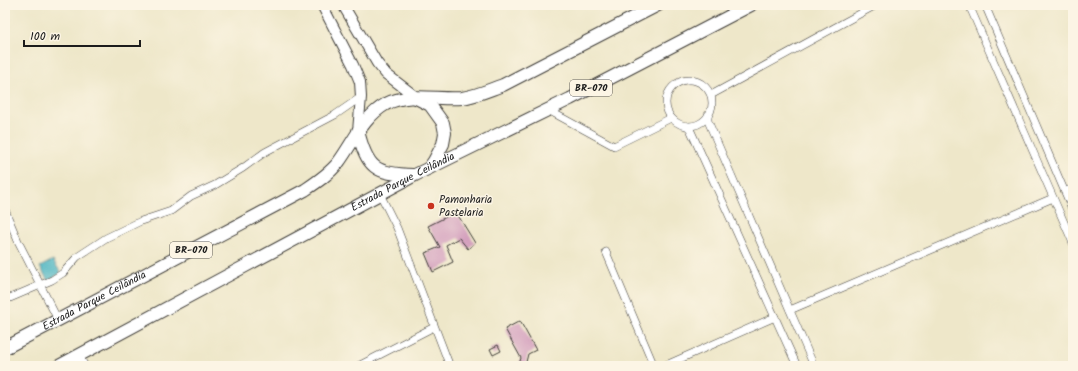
<svg xmlns="http://www.w3.org/2000/svg" width="1078" height="371" font-family="Kalam,sans-serif">
<style>
.water{fill:#45b2c1;stroke:#30676e}
.building{fill:#d099ba}
.lines{fill:none;stroke-linecap:round;stroke-linejoin:round}
.street-casing{stroke:#3c3a36;stroke-width:8}
.secondary-casing{stroke:#3c3a36;stroke-width:12}
.highway-casing{stroke:#3c3a36;stroke-width:14}
.street{stroke:#fff;stroke-width:7}
.secondary{stroke:#fff;stroke-width:10}
.highway{stroke:#fff;stroke-width:12}
.poi-dot{fill:#c8321e;stroke:#fcf5e5;stroke-width:1.5}
.labels{text-anchor:middle;dominant-baseline:central;stroke-width:3;stroke-linejoin:round;paint-order:stroke}
.shield{fill:#fcf5e5;stroke:#5f5d58;stroke-width:1}
.shield-label{font-size:10px;font-weight:bold;fill:#1c1c1c}
.street-label{font-size:11px;fill:#1c1c1c;stroke:#fcf5e5}
.poi-label{font-size:11px;fill:#1c1c1c;stroke:#fcf5e5;text-anchor:start}
</style>
<rect width="100%" height="100%" fill="#fcf5e5"/>
<filter id="ink" filterUnits="userSpaceOnUse"><feTurbulence type="fractalNoise" baseFrequency=".025" numOctaves="2"/><feDisplacementMap in="SourceGraphic" scale="8" xChannelSelector="R" yChannelSelector="G"/><feConvolveMatrix kernelMatrix="1 2 1 2 8 2 1 2 1" color-interpolation-filters="sRGB"/></filter>
<filter id="wash" filterUnits="userSpaceOnUse"><feTurbulence type="fractalNoise" baseFrequency=".012" numOctaves="4" result="noise"/><feDisplacementMap in="SourceGraphic" scale="16" xChannelSelector="R" yChannelSelector="G"/><feGaussianBlur stdDeviation="0.9" result="paint"/><feColorMatrix in="noise" values="0 0 0 0 0 0 0 0 0 0 0 0 0 0 0 0 0 1.4 0 .05"/><feComposite in="paint" operator="in"/></filter>
<g filter="url(#wash)">
<rect width="100%" height="100%" fill="#eee7c9"/>
<path class="water" d="M53,260L61,273L48,281L40,267Z"/>
<g id="blocks">
<g class="building">
<path d="M456,212L475,243L468,249L459,238L446,245L453,262L433,272L425,253L440,247L428,226Z"/>
<path d="M520,321L536,350L528,354L525,366L519,364L521,358L505,329Z"/>
<path d="M498,345L501,351L493,355L490,349Z"/>
</g>
</g>
</g>
<g filter="url(#ink)">
<use href="#blocks" fill-opacity="0" stroke="#3c3a36" stroke-width="1"/>
<g class="lines">
<g class="street-casing">
<g id="street">
<path d="M969,5L1073,243"/>
<path d="M985,5L1073,211"/>
<circle cx="689" cy="103" r="23"/>
<path d="M711,95L876,5"/>
<path d="M548,110L614,146L671,118"/>
<path d="M708,115V121L814,366"/>
<path d="M687,126L690,129L797,366"/>
<path d="M1065,192L1073,188"/>
<path d="M380,194L397,228L449,364"/>
<path d="M5,210L18,241L58,320"/>
<path d="M606,252L654,366"/>
<path d="M5,299L10,298L52,280L63,273L77,257L106,238L141,221L171,211L191,196L215,185L243,168L265,152L335,115L361,97"/>
<path d="M790,310L1053,198"/>
<path d="M79,356L85,366"/>
<path d="M358,366L434,327"/>
<path d="M664,366L775,317"/>
</g>
</g>
<g class="secondary-casing">
<g id="secondary">
<path d="M322,5L353,65L360,82L361,97L358,131"/>
<path d="M343,5L377,63L386,74L416,97"/>
</g>
</g>
<g class="highway-casing">
<g id="highway">
<path d="M416,98L430,105L443,123L445,133L443,144L434,161L429,168"/>
<path d="M358,131C367,168 375,174 413,175"/>
<path id="s1" d="M5,348L305,190C317,182 329,174 338,163C353,143 363,117 386,104C409,92 437,100 462,98C476,96 489,90 503,85L658,5"/>
<path id="s2" d="M59,366L415,175L570,99L751,5"/>
</g>
</g>
<use href="#street" class="street"/>
<use href="#secondary" class="secondary"/>
<use href="#highway" class="highway"/>
</g>
</g>
<circle class="poi-dot" cx="431" cy="206" r="4"/>
<g class="labels">
<g class="shield">
<rect x="570" y="80" width="42" height="16" rx="3"/>
<rect x="170" y="242" width="42" height="16" rx="3"/>
</g>
<g class="shield-label">
<text x="591" y="88">BR-070</text>
<text x="191" y="250">BR-070</text>
</g>
<g class="street-label">
<text stroke="none"><textPath href="#s2" startOffset="390">Estrada Parque Ceilândia</textPath></text>
<text stroke="none"><textPath href="#s1" startOffset="101">Estrada Parque Ceilândia</textPath></text>
</g>
<g class="poi-label">
<text x="439" y="200">Pamonharia<tspan x="439" dy="13">Pastelaria</tspan></text>
</g>
</g>
<rect width="1078" height="371" fill="none" stroke="#fcf5e5" stroke-width="20"/>
<path d="M24 40v6h116v-6" fill="none" stroke="#1c1c1c" stroke-width="2"/>
<text x="30" y="40" font-size="12" fill="#1c1c1c" stroke="#fcf5e5" stroke-width="3" paint-order="stroke">100 m</text>
</svg>
